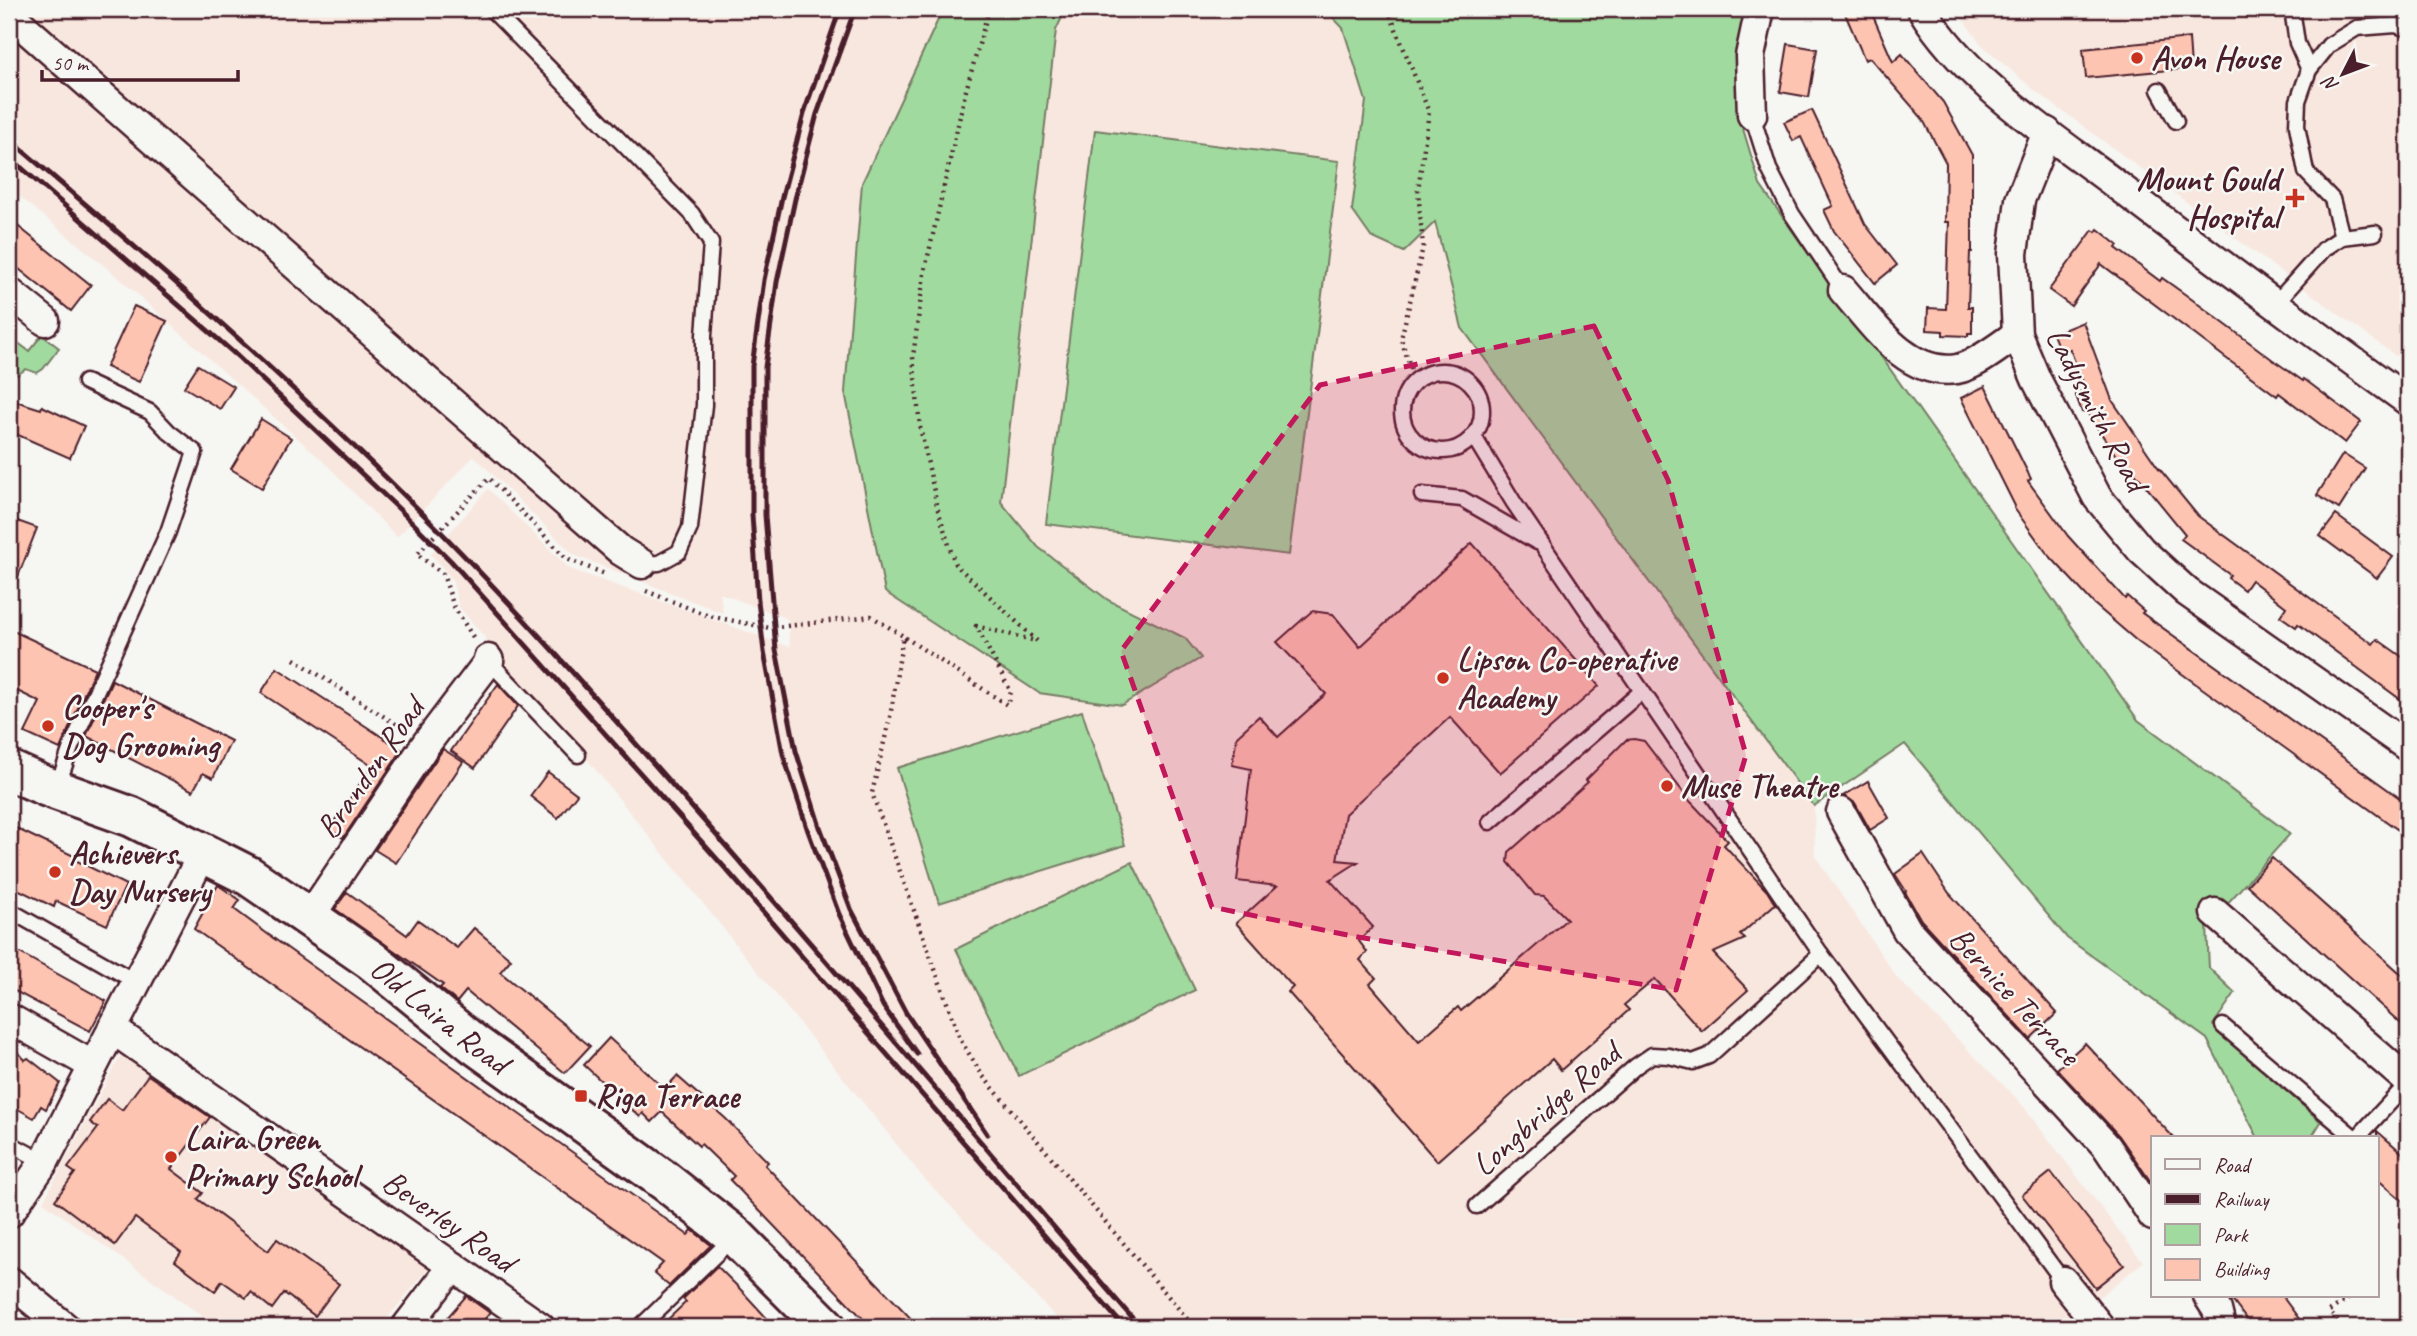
<svg xmlns="http://www.w3.org/2000/svg" width="2417" height="1336" font-family="Caveat,sans-serif">
<style>
.built{fill:#f8e7df}
.green{fill:#a1da9f;stroke:#767c65;stroke-width:2}
.building{fill:#fdc4b2;stroke:#4a1f2b;stroke-width:2}
.lines{fill:none;stroke-linecap:round;stroke-linejoin:round}
.lane-casing{stroke:#4a1f2b;stroke-width:19}
.street-casing{stroke:#4a1f2b;stroke-width:33}
.secondary-casing{stroke:#4a1f2b;stroke-width:44}
.path{stroke:#4a1f2b;stroke-width:4.5;stroke-dasharray:2 5;stroke-linecap:butt}
.lane{stroke:#f6f6f2;stroke-width:14}
.street{stroke:#f6f6f2;stroke-width:28}
.secondary{stroke:#f6f6f2;stroke-width:38}
.rail{stroke:#4a1f2b;stroke-width:5}
.marked{fill:#c2185b;fill-opacity:0.2;stroke:#c2185b;stroke-width:5;stroke-dasharray:14 9;stroke-linejoin:round}
.poi-dot{fill:#c8321e;stroke:#f6f6f2;stroke-width:2.5}
.labels{text-anchor:middle;dominant-baseline:central;stroke-width:5;stroke-linejoin:round;paint-order:stroke}
.poi-label{font-size:33px;font-weight:bold;fill:#4a1f2b;stroke:#f6f6f2;text-anchor:start}
.street-label{font-size:33px;fill:#4a1f2b;stroke:#f6f6f2}
</style>
<rect width="100%" height="100%" fill="#f6f6f2"/>
<filter id="ink" filterUnits="userSpaceOnUse"><feTurbulence type="fractalNoise" baseFrequency=".0143" numOctaves="2"/><feDisplacementMap in="SourceGraphic" scale="14" xChannelSelector="R" yChannelSelector="G"/><feConvolveMatrix kernelMatrix="1 2 1 2 8 2 1 2 1" color-interpolation-filters="sRGB"/></filter>
<g filter="url(#ink)">
<g class="built">
<path d="M9,9H943L862,183L845,392L885,592L1185,638L1108,600L1038,547L1001,502L1056,30L1066,9H1325L1343,28L1366,101L1352,210L1371,237L1435,221L1462,328L1814,806L1815,856L1897,978L2019,1101L2143,1262L2075,1316L2083,1327H1065L922,1176L579,749L491,655L487,640L459,607L452,579L431,554L488,489L570,569L790,647L788,619L720,593L723,613L574,555L474,456L397,537L323,461L118,277L9,188Z"/>
<path d="M1955,9H2408V365L2034,90L1982,45Z"/>
<path d="M125,1047L429,1268L380,1327H218L43,1202Z"/>
</g>
<g class="green">
<path d="M943,9H1066L1056,30L1001,502L1038,547L1108,600L1185,638L1201,658L1122,705L1039,693L885,592L845,392L862,183Z"/>
<path d="M1325,9H1746L1737,109L1760,185L2138,720L2290,834L2207,926L2209,968L2235,993L2213,1025L2321,1122L2311,1138H2258L2207,1039L2067,938L1905,744L1814,806L1462,328L1435,222L1404,252L1371,237L1352,210L1366,101L1343,28Z"/>
<path d="M1095,130L1339,161L1289,555L1046,524Z"/>
<path d="M42,335L59,348L43,369L37,373L26,369L17,375L9,372V336L29,351Z"/>
<path d="M1082,711L1125,845L939,903L897,768Z"/>
<path d="M1132,862L1195,990L1019,1076L956,949Z"/>
</g>
<g class="building">
<path d="M1843,9H1870L1893,62L1902,54L1943,102L1972,155V252H1970L1968,307H1972V333H1968V336L1943,335V331L1927,330L1928,308L1946,309L1949,222H1945L1946,163L1922,118L1870,58L1865,60Z"/>
<path d="M2189,38L2191,68L2086,78L2083,49Z"/>
<path d="M1788,44L1817,49L1809,97L1780,92Z"/>
<path d="M1812,110L1865,224L1897,265L1875,283L1834,231L1824,210L1833,206L1801,137L1793,141L1784,122Z"/>
<path d="M9,219L91,285L71,311L9,261Z"/>
<path d="M2098,229L2118,245L2116,248L2160,281L2162,278L2186,295L2273,360L2303,381L2304,379L2361,422L2345,443L2279,393L2277,396L2227,359L2101,264L2071,306L2049,290L2093,230L2096,232Z"/>
<path d="M134,306L167,321L139,382L106,367Z"/>
<path d="M2083,322L2112,400L2157,466L2198,516L2373,644L2377,639L2408,661V705L2298,624L2296,627L2280,616L2286,607L2251,580L2244,590L2228,578L2230,575L2181,539L2185,534L2127,463L2123,466L2086,411L2082,412L2075,393L2086,390L2070,349L2060,352L2053,334Z"/>
<path d="M198,365L234,387L220,409L184,387Z"/>
<path d="M1985,386L2031,479L2028,481L2068,536L2125,599L2127,596L2144,611L2142,613L2408,804V837L2138,642L2094,604L2046,552L2014,508L2015,506L1961,398Z"/>
<path d="M9,399L41,409L42,406L84,426L70,458L9,431Z"/>
<path d="M261,419L291,438L262,488L231,469Z"/>
<path d="M2343,454L2365,468L2339,509L2317,495Z"/>
<path d="M2336,515L2393,557L2377,578L2320,536Z"/>
<path d="M9,518L37,528L10,597H9Z"/>
<path d="M1472,543L1599,686L1500,773L1450,717L1345,814L1337,860L1358,862L1330,880L1373,927L1359,941L1367,952L1360,960L1376,978L1370,984L1419,1041L1458,1007L1461,1011L1567,919L1544,896L1535,895L1508,862L1509,852L1588,782L1586,780L1626,740L1634,739L1644,741L1690,801L1728,841L1724,845L1767,891L1775,904L1740,935L1745,939L1713,953L1748,990L1702,1031L1655,979L1624,1005L1629,1010L1561,1070L1552,1059L1437,1161L1288,992L1293,987L1236,923L1277,886L1237,881L1251,769L1232,765L1237,736L1259,716L1278,737L1326,694L1277,642L1312,611L1333,614L1360,647Z"/>
<path d="M9,629L95,669L60,749L25,733L40,702L9,687Z"/>
<path d="M277,668L402,750L343,838L329,829L372,766L261,693Z"/>
<path d="M112,680L231,741L213,778L203,773L193,791L86,736Z"/>
<path d="M498,684L518,706L475,768L451,751Z"/>
<path d="M443,749L463,762L396,863L375,850Z"/>
<path d="M548,772L577,794L558,818L530,796Z"/>
<path d="M1868,781L1889,818L1870,830L1855,803L1843,796Z"/>
<path d="M9,825L76,857L75,860L126,885L107,925L56,901L54,907L9,885Z"/>
<path d="M1923,854L1949,893L2057,1013L2030,1039L1921,920L1905,892L1906,891L1895,874Z"/>
<path d="M2272,858L2408,980V1030L2247,885Z"/>
<path d="M218,885L240,900L234,909L269,935L688,1235L692,1230L711,1245L669,1286L654,1273L663,1263L194,929Z"/>
<path d="M347,892L407,935L418,920L457,948L474,928L511,959L500,972L590,1046L565,1073L466,991L457,1002L440,988L443,985L335,909Z"/>
<path d="M9,947L106,1001L90,1031L9,988Z"/>
<path d="M609,1038L665,1089L677,1076L725,1118L768,1162L765,1165L919,1327H871L730,1180L734,1176L701,1144L699,1146L662,1112L652,1122L643,1113L640,1117L584,1065Z"/>
<path d="M9,1042L25,1060L28,1058L60,1083L46,1109L41,1106L34,1118L9,1104Z"/>
<path d="M2085,1043L2174,1138H2153V1185L2119,1136L2057,1069Z"/>
<path d="M148,1075L210,1117L171,1169L203,1193L198,1199L268,1251L277,1239L339,1284L315,1316L284,1293L272,1309L251,1292L246,1298L222,1281L215,1291L175,1261L181,1252L135,1218L115,1245L55,1200L75,1173L68,1168L98,1128L90,1122L107,1099L122,1110Z"/>
<path d="M2377,1131L2408,1158V1205L2377,1179Z"/>
<path d="M2051,1172L2124,1265L2095,1288L2022,1195Z"/>
<path d="M717,1266L741,1290L775,1327H660L686,1302L683,1299Z"/>
<path d="M466,1296L490,1313L478,1327H439Z"/>
<path d="M2229,1296H2282L2305,1327H2252Z"/>
</g>
<g class="lines">
<g class="lane-casing">
<g id="lane">
<path d="M491,9L692,214L711,243L704,335V405L690,528L679,552L659,563L642,564"/>
<path d="M2292,9L2297,43L2309,70"/>
<path d="M2159,90L2176,121"/>
<path d="M1752,115L1769,169L1792,214L1843,290"/>
<path d="M2342,237L2375,233"/>
<path d="M2274,305L2324,249L2342,237L2332,199L2306,172L2297,126L2298,101L2309,70L2329,45L2357,28L2396,25L2408,29"/>
<circle cx="1442" cy="411" r="40"/>
<path d="M1474,437L1514,503L1821,954L2063,1281"/>
<path d="M1422,495L1462,499L1537,542"/>
<path d="M489,661L578,755"/>
<path d="M57,788L71,747L168,532L195,452L169,432L150,412L85,382"/>
<path d="M1490,822L1641,692"/>
<path d="M9,910L136,982"/>
<path d="M2223,1026L2355,1138"/>
<path d="M2357,1138L2408,1083"/>
<path d="M9,1143L44,1162"/>
<path d="M1477,1206L1636,1066L1652,1055L1669,1056L1693,1062L1709,1056L1821,954"/>
<path d="M640,1327L735,1236"/>
</g>
</g>
<g class="street-casing">
<g id="street">
<path d="M1922,9C1965,80 2048,133 2114,183C2211,257 2309,330 2408,401"/>
<path d="M9,14L621,551L642,564"/>
<path d="M1752,115L1750,56L1760,9"/>
<path d="M2047,132L2020,200L2013,254L2017,334L2036,379L2097,497L2141,550L2187,592L2408,747"/>
<path d="M1843,290C1871,322 1907,377 1957,369C1975,366 2001,345 2017,334"/>
<path d="M9,292L45,321"/>
<path d="M1841,812L1907,930L2107,1147L2153,1216"/>
<path d="M2215,913L2408,1081"/>
<path d="M309,918L426,744L489,661L488,659"/>
<path d="M9,1018L92,1065"/>
<path d="M112,1029L540,1327"/>
<path d="M9,1213L44,1162L204,851"/>
<path d="M9,1281L65,1327"/>
<path d="M2063,1281L2100,1327"/>
<path d="M2208,1296L2217,1310L2221,1327"/>
<path d="M406,1327L453,1266"/>
</g>
</g>
<g class="secondary-casing">
<g id="secondary">
<path id="s1" d="M9,770L45,786L132,817L249,876L371,960L474,1044L665,1181L735,1236L826,1327"/>
</g>
</g>
<g class="path">
<path d="M989,9L965,94L924,274L913,357L920,427L938,510L955,564L1037,641"/>
<path d="M1388,9L1429,112L1418,190L1423,247L1401,339L1415,381"/>
<path d="M646,591L709,616L770,628L871,616L903,636L890,717L872,793L960,1039L982,1075L1194,1327"/>
<path d="M473,637L454,607L443,574L417,554L489,478L567,559L605,574"/>
<path d="M906,639L903,636L1007,705L1011,692L976,626L1036,641"/>
<path d="M294,659L405,730"/>
<path d="M2342,1327L2329,1311L2352,1296"/>
</g>
<use href="#lane" class="lane"/>
<use href="#street" class="street"/>
<use href="#secondary" class="secondary"/>
<g class="rail">
<path d="M840,9L805,110L782,197L764,280L752,366V515L758,601L764,652L783,754L808,831L839,914L883,1006L917,1054"/>
<path d="M855,9L817,114L795,199L777,282L765,367V515L776,650L796,751L820,827L851,909L906,1013L987,1134"/>
<path d="M9,139C147,256 285,376 413,504C507,597 595,697 682,796C837,971 987,1151 1140,1327"/>
<path d="M9,157L236,355L400,510L451,561L725,868L1124,1327"/>
</g>
</g>
</g>
<path class="marked" d="M1594,326L1668,480L1746,755L1676,990L1352,936L1212,907L1121,651L1320,385Z"/>
<g class="poi-dot">
<circle cx="2137" cy="58" r="7"/>
<path d="M2291.5 187.5h7v7h7v7h-7v7h-7v-7h-7v-7h7z"/>
<circle cx="1443" cy="678" r="7"/>
<circle cx="48" cy="726" r="7"/>
<circle cx="1667" cy="786" r="7"/>
<circle cx="55" cy="872" r="7"/>
<rect x="574" y="1089" width="14" height="14" rx="3.5"/>
<circle cx="171" cy="1157" r="7"/>
</g>
<g class="labels">
<g class="poi-label">
<text x="2151" y="58">Avon House</text>
<text x="2279" y="179" text-anchor="end">Mount Gould<tspan x="2279" dy="38">Hospital</tspan></text>
<text x="1457" y="659">Lipson Co-operative<tspan x="1457" dy="38">Academy</tspan></text>
<text x="62" y="707">Cooper's<tspan x="62" dy="38">Dog Grooming</tspan></text>
<text x="1681" y="786">Muse Theatre</text>
<text x="69" y="853">Achievers<tspan x="69" dy="38">Day Nursery</tspan></text>
<text x="595" y="1096">Riga Terrace</text>
<text x="185" y="1138">Laira Green<tspan x="185" dy="38">Primary School</tspan></text>
</g>
<g class="street-label">
<text transform="translate(2097 409) rotate(62)">Ladysmith Road</text>
<text transform="translate(370 768) rotate(-55)">Brandon Road</text>
<text transform="translate(2015 996) rotate(47)">Bernice Terrace</text>
<text stroke="none"><textPath href="#s1" startOffset="499">Old Laira Road</textPath></text>
<text transform="translate(1546 1109) rotate(-41)">Longbridge Road</text>
<text transform="translate(449 1221) rotate(35)">Beverley Road</text>
</g>
</g>
<rect width="2417" height="1336" fill="none" stroke="#f6f6f2" stroke-width="35"/>
<rect x="18" y="18" width="2382" height="1301" fill="none" stroke="#4a1f2b" stroke-width="2.5" filter="url(#ink)"/>
<rect x="2151" y="1136" width="228" height="161" fill="#f6f6f2" stroke="#b1a0a2" stroke-width="2"/>
<rect x="2165" y="1159" width="35" height="10" fill="#f6f6f2" stroke="#b1a0a2" stroke-width="2"/>
<text x="2214" y="1172" font-size="21" fill="#4a1f2b">Road</text>
<rect x="2165" y="1194" width="35" height="10" fill="#4a1f2b" stroke="#b1a0a2" stroke-width="2"/>
<text x="2214" y="1206" font-size="21" fill="#4a1f2b">Railway</text>
<rect x="2165" y="1224" width="35" height="21" fill="#a1da9f" stroke="#b1a0a2" stroke-width="2"/>
<text x="2214" y="1242" font-size="21" fill="#4a1f2b">Park</text>
<rect x="2165" y="1259" width="35" height="21" fill="#fdc4b2" stroke="#b1a0a2" stroke-width="2"/>
<text x="2214" y="1276" font-size="21" fill="#4a1f2b">Building</text>
<g transform="translate(2343 74) rotate(228)" stroke="#f6f6f2" stroke-width="5" paint-order="stroke">
<path d="M0-5L12 26L0 18L-12 26Z" fill="#4a1f2b"/>
<text y="-10" font-size="19" font-weight="bold" text-anchor="middle" fill="#4a1f2b">N</text>
</g>
<path d="M42 70v10h196v-10" fill="none" stroke="#4a1f2b" stroke-width="3.5"/>
<text x="52" y="70" font-size="21" fill="#4a1f2b" stroke="#f6f6f2" stroke-width="5" paint-order="stroke">50 m</text>
</svg>
